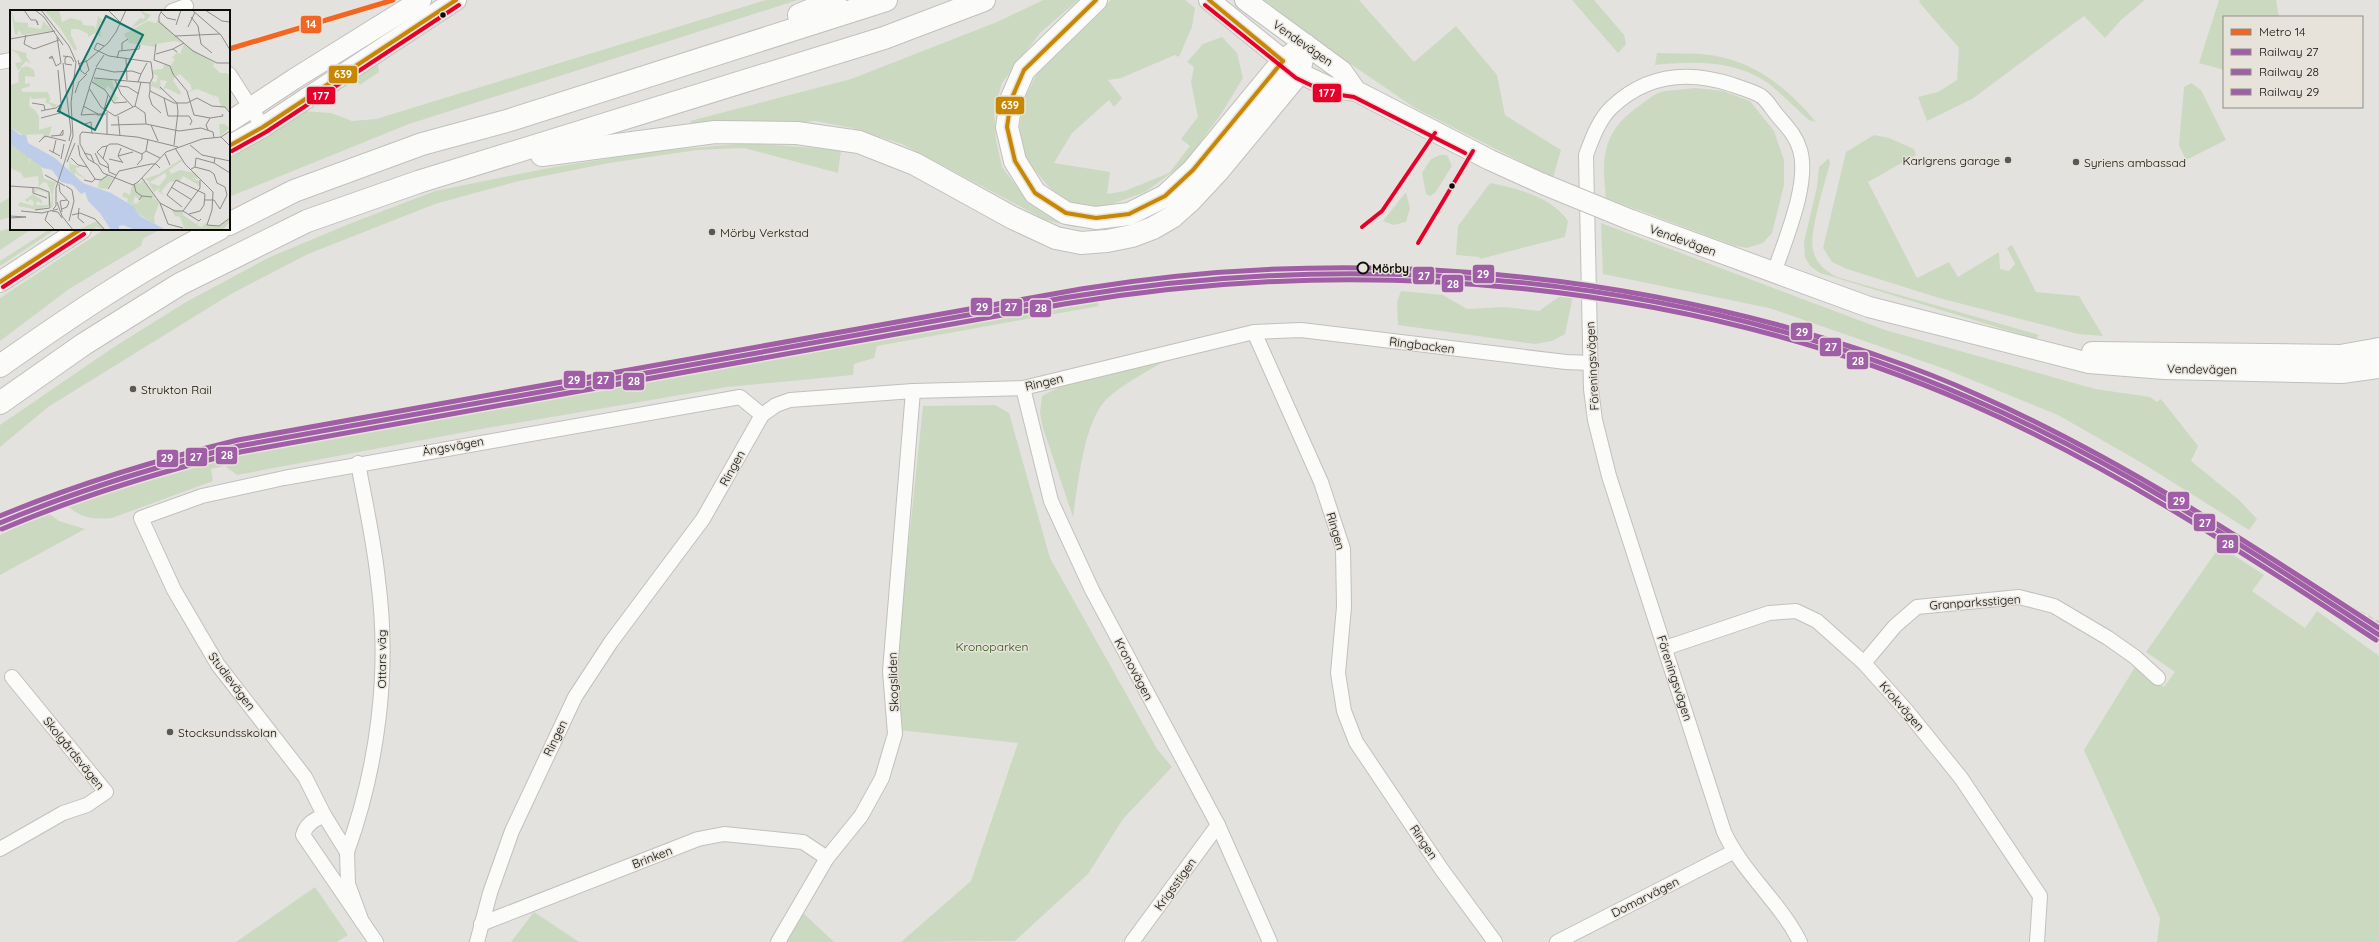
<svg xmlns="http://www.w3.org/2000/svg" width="2379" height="942" font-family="Quicksand,sans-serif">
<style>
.green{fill:#ccd9c1}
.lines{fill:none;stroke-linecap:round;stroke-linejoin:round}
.street-casing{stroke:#c1c0bd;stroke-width:16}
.secondary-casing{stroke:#c1c0bd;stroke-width:22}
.highway-casing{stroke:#c1c0bd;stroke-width:24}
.street{stroke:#fbfbfa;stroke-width:14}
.secondary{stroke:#fbfbfa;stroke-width:20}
.highway{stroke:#fbfbfa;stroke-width:22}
.rail{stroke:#c7c7c6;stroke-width:3;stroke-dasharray:6 3;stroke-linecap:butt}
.secondary-bridge-casing{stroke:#c1c0bd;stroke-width:22;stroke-linecap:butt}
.secondary-bridge{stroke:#fbfbfa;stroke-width:20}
.bus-1-casing{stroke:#e7e3db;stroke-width:7}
.bus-2-casing{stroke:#e7e3db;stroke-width:7}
.bus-1{stroke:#c88702;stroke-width:4}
.bus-2{stroke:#e4002b;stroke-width:4}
.rail-1-casing{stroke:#e7e3db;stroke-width:8}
.rail-2-casing{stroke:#e7e3db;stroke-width:8}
.rail-3-casing{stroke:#e7e3db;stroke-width:8}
.rail-1{stroke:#a05ea6;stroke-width:5}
.rail-2{stroke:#a05ea6;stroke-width:5}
.rail-3{stroke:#a05ea6;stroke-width:5}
.metro-1-casing{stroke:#e7e3db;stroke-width:8}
.metro-1{stroke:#f26522;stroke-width:5}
.bus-dot{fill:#0e0d0a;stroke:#e7e3db;stroke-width:1.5}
.poi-dot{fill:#595854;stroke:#e7e3db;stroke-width:1.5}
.stop-dot{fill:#e7e3db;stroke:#0e0d0a;stroke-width:2}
.labels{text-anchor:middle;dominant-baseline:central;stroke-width:3;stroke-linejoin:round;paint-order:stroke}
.street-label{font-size:12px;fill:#0e0d0a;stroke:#e7e3db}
.poi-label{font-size:12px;fill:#0e0d0a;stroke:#e7e3db;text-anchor:start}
.stop-label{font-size:12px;font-weight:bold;fill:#0e0d0a;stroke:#e7e3db;text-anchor:start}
.park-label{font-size:12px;fill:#2c4f13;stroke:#e7e3db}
.inset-road{fill:none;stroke:#8e8d89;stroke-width:1}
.view{fill:#0f766e;fill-opacity:0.15;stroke:#0f766e;stroke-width:2}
.inset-edge{fill:none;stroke:#0e0d0a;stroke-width:2}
.line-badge{stroke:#e7e3db;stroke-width:1.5}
.badge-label{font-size:11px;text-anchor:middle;font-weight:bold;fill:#fff}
</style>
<rect width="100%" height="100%" fill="#e4e2de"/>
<g class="green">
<path d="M766,0H798L409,124L229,197V153L303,111L331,113L352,121L376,119Z"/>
<path d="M1043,0H1078L1040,33L1002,83L994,110L996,140L1002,167L1020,191L1048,213L1079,228L1046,220L902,144L852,128L815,121L774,125H693L690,121L851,79L997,22Z"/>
<path d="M1111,0H1185L1195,8L1192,27L1179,57L1175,55L1121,78L1108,80L1122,98L1114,107L1109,100L1072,133L1054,163L1110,172L1107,194L1125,191L1169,173L1190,146L1181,139L1198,117L1191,82L1194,67L1187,62L1203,44L1222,37L1237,53L1243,78L1221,114L1185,163L1145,192L1104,207L1071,203L1050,188L1027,161L1019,131L1024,100L1043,61Z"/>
<path d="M1257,0H1359L1414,62L1456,26L1497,75L1505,115L1561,150L1553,178L1415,108Z"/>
<path d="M1572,0H1594L1624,35L1626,44L1618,53Z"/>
<path d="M1920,0H2145L2121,20L2105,38L2084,16L1972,99L1927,121L1918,97L1938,92L1957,80L1959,48L1919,2Z"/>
<path d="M2219,0H2276L2279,17H2224V70L2199,63Z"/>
<path d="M1657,53C1677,54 1701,52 1721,57C1761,66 1791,92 1816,122L1809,120C1795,108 1782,94 1768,83C1735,60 1693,61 1655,65Z"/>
<path d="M377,60L379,72L360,85L353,76Z"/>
<path d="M2191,83L2201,90L2226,140L2186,160L2179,145L2184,87Z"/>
<path d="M1696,88L1723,91L1750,101L1774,131L1784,160V185L1772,233L1763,243L1747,248L1735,246L1606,198C1601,157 1603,131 1639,106C1647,100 1655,93 1665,91C1675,90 1686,89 1696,88Z"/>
<path d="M1874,135L1889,138L1914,149L1916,155L1868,182L1917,278L1949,262L1958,277L1999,252L2000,269L2009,271L2015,264L2007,248L2012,245L2036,292L2079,296L2103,336L2078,334L1939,298L1847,269L1832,262L1823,248L1846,152Z"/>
<path d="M749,143L841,150L838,173L744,148L697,150L609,163L519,181L435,204L308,254L231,294L48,407L0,447V425L114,347L186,302L270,257L349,224L435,191L554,167L657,151Z"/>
<path d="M1440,155H1447L1452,166L1435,193L1430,196L1426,194L1422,173L1431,159Z"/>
<path d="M1829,158L1830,163C1825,183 1809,232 1813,250C1816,264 1826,271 1837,277L2039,335L2036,339L1820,273L1810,266L1805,257L1804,242L1817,187L1819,167Z"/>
<path d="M1490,183C1517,188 1552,197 1568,221L1565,237L1480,259L1479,257L1456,255L1458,226Z"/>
<path d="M1406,192L1410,208L1406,222L1394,225L1383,221Z"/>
<path d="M11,197V217L0,220V203Z"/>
<path d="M1601,223L1885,330L2095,389L2150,397L2157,402L2161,399L2198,446L2191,461L2239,500L2257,519L2249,530L2142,463L2058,415L1945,369L1769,308L1603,274Z"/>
<path d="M11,228L32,229L0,250V231Z"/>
<path d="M50,229H56L0,266V261Z"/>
<path d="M105,229H161L143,239L141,246L69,289L0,341V298Z"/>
<path d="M1401,291L1443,295L1467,309L1504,307L1539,311L1560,296H1573L1565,334L1552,341L1535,344L1398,325L1397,302Z"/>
<path d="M1097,300L1099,306L877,346L874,358L854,364L853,375L727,387L481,429L237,475L225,466L211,469L213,481L112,518C89,520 81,517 63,503L119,484L221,456L324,435Z"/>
<path d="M1168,359C1150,370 1117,387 1104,402C1083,427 1078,485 1073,517L1043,428L1040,413L1042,396L1065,384Z"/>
<path d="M995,405L1009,413L1050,558L1157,749L1172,767L1123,819L1088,874L1015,941L901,942L971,881L1018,743L899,730L896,664L923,406Z"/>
<path d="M47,512L59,521L85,529L0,575V535Z"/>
<path d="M2220,546L2264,575L2252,591L2305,628L2317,611L2379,656V942H2157L2160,918L2084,750L2135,667L2164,687L2175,672L2146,652Z"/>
<path d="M315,887L348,935L337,942H236Z"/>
<path d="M801,911L834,942H784Z"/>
<path d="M534,912L579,942H511Z"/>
</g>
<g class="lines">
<g class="street-casing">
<g id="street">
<path d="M172,11L186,6"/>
<path d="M0,62L11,60"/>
<path d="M229,74L263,127"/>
<path d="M1774,273C1785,240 1810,183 1800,150C1796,135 1786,126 1777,115C1772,109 1767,100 1761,96C1753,91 1741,88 1733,85C1688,70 1647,74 1612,107C1599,119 1592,139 1586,155L1591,389L1595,420L1609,476L1724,832C1743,873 1780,902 1800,942"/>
<path d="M1254,332L1301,330L1566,362L1591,363"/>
<path d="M1023,388L1051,501L1092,590L1218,825L1270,942"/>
<path d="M1665,648L1769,613L1796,611L1817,621L1864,663L1906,710L1961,778L2040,896L2037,942"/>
<path d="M1864,663L1895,626L1917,607L2019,597L2054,606L2108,638L2135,657L2158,678"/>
<path d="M324,815L305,777L218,665L174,590L141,518L202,496L284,478L740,397L762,415"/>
<path d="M0,849L63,813L87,805L106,792L12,677"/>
<path d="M347,852C378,766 390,671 378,580C374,541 365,502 358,463"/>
<path d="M362,922L348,884L347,852L324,815C314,820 306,824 303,835L376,942"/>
<path d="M481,924L698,839L724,834L803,842L827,858"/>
<path d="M477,942L490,893L512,831L575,697L611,642L703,519L762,415L776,405L790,400L913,391L1023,388L1254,332L1321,482L1343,549L1344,607L1338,673L1344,711L1356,742L1442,870L1495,942"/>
<path d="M778,942L827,858L861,816L882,778L895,734L890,671L913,391"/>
<path d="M1132,942L1218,825"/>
<path d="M1557,942L1733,852"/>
</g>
</g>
<g class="secondary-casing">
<g id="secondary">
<path d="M1209,0L1299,73L1329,87L1356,91L1490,160L1543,184"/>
<path d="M1245,0L1342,71L1356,91"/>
<path d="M229,122L294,79L421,0"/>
<path d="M229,146L263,127L456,0"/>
<path d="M1631,220L1869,307L2089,363L2164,369L2342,373L2379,368"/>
<path d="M0,282L81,229"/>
<path d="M2092,352L2340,355L2379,348"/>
</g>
</g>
<g class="highway-casing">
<g id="highway">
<path d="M1096,0L1024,70L1011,100L1007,127L1015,161L1035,193L1066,213L1096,218L1129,214L1165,196L1193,170L1283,61L1305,45"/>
<path d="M799,15L835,0"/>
<path d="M542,155L715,132L797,133L859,142L915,164L1013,218L1056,238L1081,243L1107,241L1132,236L1153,228L1172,217L1190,201L1218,171L1299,73L1305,45"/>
<path d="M229,224L294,191L422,144L510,120L886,0"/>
<path d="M0,366C71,316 140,269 219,229"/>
<path d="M0,403L84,344L180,284L307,221L418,182L884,38L984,0"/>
</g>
</g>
<use href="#street" class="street"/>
<use href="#secondary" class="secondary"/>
<use href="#highway" class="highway"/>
<path class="rail" d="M2250,550L2379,623"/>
<g class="secondary-bridge-casing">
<path id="secondary-bridge" d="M1543,184L1631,220"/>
</g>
<use href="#secondary-bridge" class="secondary-bridge"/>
<g class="bus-1-casing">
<g id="bus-1">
<path d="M1096,0L1024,70L1011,100L1007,127L1015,161L1035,193L1066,213L1096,218L1129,214L1165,196L1193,170L1283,61"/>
<path d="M1209,0L1283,61"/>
<path d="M229,146L263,127L456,0"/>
<path d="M0,282L81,229"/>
</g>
</g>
<g class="bus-2-casing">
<g id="bus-2">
<path d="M1205,5L1296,78L1327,93L1354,97L1465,153"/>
<path d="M232,151L266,132L459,5"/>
<path d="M1362,227L1382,211L1435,133"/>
<path d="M1418,243L1473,151"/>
<path d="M3,287L84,234"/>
</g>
</g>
<use href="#bus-1" class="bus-1"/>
<use href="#bus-2" class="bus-2"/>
<g class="rail-1-casing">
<path id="rail-1" d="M0,523C78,490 157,466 239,446L1063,298C1366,247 1689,275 1972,399C2117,461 2248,549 2379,635"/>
</g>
<g class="rail-2-casing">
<path id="rail-2" d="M2,529C80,496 159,472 240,452L1064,304C1366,253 1688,281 1970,404C2114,467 2245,554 2376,640"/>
</g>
<g class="rail-3-casing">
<path id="rail-3" d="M0,516C77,484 156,460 238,440L1081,289C1314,251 1554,264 1782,326C1848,345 1915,366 1978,395C2120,458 2249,543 2379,628"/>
</g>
<use href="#rail-1" class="rail-1"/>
<use href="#rail-2" class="rail-2"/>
<use href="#rail-3" class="rail-3"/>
<g class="metro-1-casing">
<path id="metro-1" d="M229,49L393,0"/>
</g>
<use href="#metro-1" class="metro-1"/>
</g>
<g class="bus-dot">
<circle cx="443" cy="15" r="3.5"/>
<circle cx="1452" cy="186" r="3.5"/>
</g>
<g class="poi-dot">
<circle cx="2008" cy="160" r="4"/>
<circle cx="2076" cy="162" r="4"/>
<circle cx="712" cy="232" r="4"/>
<circle cx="133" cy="389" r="4"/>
<circle cx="170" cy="732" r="4"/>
</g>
<circle class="stop-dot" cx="1363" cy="268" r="5.5"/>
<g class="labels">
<g class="street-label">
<text transform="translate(1303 43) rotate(35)">Vendevägen</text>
<text transform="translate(1683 240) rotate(20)">Vendevägen</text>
<text transform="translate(1422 345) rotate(7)">Ringbacken</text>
<text transform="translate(1592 366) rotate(-93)">Föreningsvägen</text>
<text transform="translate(2202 369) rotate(1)">Vendevägen</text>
<text transform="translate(1044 382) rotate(-13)">Ringen</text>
<text transform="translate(453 446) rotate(-10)">Ängsvägen</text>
<text transform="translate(732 468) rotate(-61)">Ringen</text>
<text transform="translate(1336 531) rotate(74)">Ringen</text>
<text transform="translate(1975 602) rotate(-4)">Granparksstigen</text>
<text transform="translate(381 659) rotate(-90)">Ottars väg</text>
<text transform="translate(1134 669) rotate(62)">Kronovägen</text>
<text transform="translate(1675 678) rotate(72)">Föreningsvägen</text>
<text transform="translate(232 681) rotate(53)">Studievägen</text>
<text transform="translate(893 682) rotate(-92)">Skogsliden</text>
<text transform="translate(1902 706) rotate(49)">Krokvägen</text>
<text transform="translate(555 738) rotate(-64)">Ringen</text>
<text transform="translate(74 753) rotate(51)">Skolgårdsvägen</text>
<text transform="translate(1424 842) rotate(56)">Ringen</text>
<text transform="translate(652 857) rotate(-21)">Brinken</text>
<text transform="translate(1175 884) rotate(-54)">Krigsstigen</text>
<text transform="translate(1645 897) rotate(-27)">Domarvägen</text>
</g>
<g class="poi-label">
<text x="2000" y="160" text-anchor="end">Karlgrens garage</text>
<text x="2084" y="162">Syriens ambassad</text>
<text x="720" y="232">Mörby Verkstad</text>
<text x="141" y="389">Strukton Rail</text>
<text x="178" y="732">Stocksundsskolan</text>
</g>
<g class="stop-label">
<text x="1372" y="268">Mörby</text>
</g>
<g class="park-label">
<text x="992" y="646">Kronoparken</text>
</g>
</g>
<g transform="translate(10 10)">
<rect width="220" height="220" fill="#e4e2de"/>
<path d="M1,0L5,12L18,13V17L31,19L33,12L31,9L43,21L12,25L9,20L7,25L5,24ZM34,0H49L52,12L61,8L72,11L73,15L84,16L86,19L88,6L96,13H90L91,27L85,23L78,27V24L68,19H61V25L67,39L65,41L50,18ZM129,0L141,5L136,11L120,19L130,8L134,9L135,6ZM148,9L173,33L165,31L146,34V37L119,33L114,24L138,11L146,13ZM174,34L204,53L203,56L210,63H217L220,66V102L216,97L211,96L208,87L203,85L205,90L202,85L187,79L178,82L182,79L180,74L170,64L166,66L162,62L161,55L165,49L162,48L167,42L170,44ZM0,39L17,43L16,46L21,54L16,51L8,61L5,53L12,52L8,44ZM154,54L160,56L165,67L163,71L171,82L170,85L156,78L153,80L157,71L150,70L151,80L141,76L142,71L146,73L148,66L143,64V60L153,59ZM17,56L24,60L25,67L15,66V74L20,73V76L11,79L13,82H37L40,86L39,88H41L39,92L48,95L43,98L40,94L36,93V88L22,89L20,86L19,96L25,100L29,107V120L42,116L39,126L30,131L34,124L13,125L0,117V70L1,75L9,72L8,64L11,58ZM84,69L102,70L106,86L109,88L104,92L100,87L104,86L102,80L98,76L95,80L82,72ZM209,114H214L220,118L210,126ZM0,134L20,148L18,155L21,149L31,156L34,169L46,172L43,182V197H41L42,185L37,173L33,172L29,177L28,166L14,168L11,163L0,158ZM60,149L61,154L71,157L65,158L68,163L78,170L68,165L65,162V167L59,159ZM171,149L172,151L159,160L161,164L170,160L185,163L189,169L182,168L189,171L190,176L173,166L170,171L159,172L151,182L155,185L148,182L150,178L144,182L138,172L149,176L157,166L155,163L140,172L134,169L149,164ZM97,166L103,168L97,179L88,178L89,171ZM133,170L145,187L143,189H146L149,193L144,207L145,214L130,205L122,196L124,191L125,194L128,193L132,186V185L129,189L125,186L122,195L117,192L118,189L112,186L114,182L120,185L122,175L130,173L133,175L130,172ZM24,179H29L38,182L40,187V196L28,200L8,196L10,192L23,196L24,192L20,189L18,192L15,190L23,184L32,190V194L27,191L26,195H38V183L25,179L27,182L24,183ZM161,199L173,201V205L186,214L189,212L187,215L192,217L198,210L196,214L208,217L220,209V212L212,220H175L170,207L165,206ZM87,211L95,220L86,217L84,220H68Z" fill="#ccd9c1"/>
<path d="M0,117L10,125H16L18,133L45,148L73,173L101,183L123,196L130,206L156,220H125L113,215L109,216V220H101L90,203L78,191L75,182L71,184L63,175L51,172L42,160L33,158L0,134Z" fill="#bdcde9"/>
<path class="inset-road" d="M14,0L21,10H26L28,15L27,11M25,0L34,7L53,35M31,0L59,36L66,52L61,93L63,126L46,178V196L43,199M98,0L110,12M152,0L149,6V12L183,41L207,53H220M182,0L211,25L220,40M195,0L212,11L220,12M151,2L157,8L166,10M181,7L188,16L191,34L202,43M166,15L171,0M178,17L185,2M16,25L14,34L24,39L49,30M165,26L210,24M0,29L45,21M94,36L87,33L84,39L99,46L141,52M163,39L174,33M112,40V33L118,29M146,44L163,39L167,42M53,46L61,47L64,52M58,46L55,48V54L62,55M43,48H39L42,46L46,56M107,48L109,41L129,39L130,35M116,49L117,70M68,50L71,61L75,64L79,60L76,50M144,50L160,56L163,64L177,81L184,105L200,108M144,50L146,34M53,53L61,122L59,131M68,54L77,51L98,33L106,22L116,0M46,56L51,53L47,27M86,57L94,45M48,60L51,93M131,64L137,53M84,68L140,73M105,70L111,84L123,97M82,72L95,80L104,93L117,92M128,72L131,64L122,61L104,62L86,58L79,78L91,97L105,106L125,96L131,72M140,73V81L164,93H177L187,88L202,96L215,97L220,103M140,73L143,67L141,52M109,76L118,77L129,84M79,79L71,105L87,104M153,80L150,77L167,93L168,102L164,135M140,81L139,86L142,95L151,103M65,83L69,72L77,64M154,88L158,106H179L182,111L180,115M22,93L34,95L35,100L31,101M73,96L88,104M125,96L135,103L136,114M35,100L46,98L51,94M94,100L98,85M97,102V125M92,105H87V104H96M108,106L110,126M31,108L50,103L52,93M75,114L81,112L82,124M101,115L136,114L169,121L191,118L203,122L204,128M141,115L148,131M198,120L196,115L200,108L213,106L212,104M41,126L53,125V120L50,125M211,127L220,136M29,132L35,126L56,131M68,135L70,146L85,169M180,135L192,145L220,151M97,136L92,137L87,142L98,154L99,162L106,165M168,137L127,127L72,122L70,125V134L78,149L88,155L93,163L123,175L128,172L156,142L192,129L211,127L220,121M111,138L108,146L113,153M165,138L175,154L203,182L202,200L197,215L209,216L220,208M39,140L50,146M136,141L150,148M43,143L46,130M74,143L81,145L84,153M85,143L90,154L99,158M155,144L160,155M108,146L123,142M61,148L68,155L77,157M205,148L204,153L220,163M51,149L54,134M93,149L97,136L100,134H108L132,144M99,149L112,152M57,152L65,133M127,155L132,149V144L136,141L138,129M185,157L200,161L204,164L207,173L215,177L217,185L210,199M181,159L185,157L186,148L204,153M35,165L55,176M132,168L150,193L158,214L173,218M85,169L91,170L98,165M74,170L82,172L85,169M49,174L50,182L59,192L57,197L52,199M124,174L126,182L132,186M0,176L29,178L39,182L40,198M56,176L62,180L64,191L59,211M161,177L182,190M23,178V183L37,188M98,179L109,161L141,154H146L150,158M129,190L132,186L142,187M195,190H204L210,199M47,192L52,206L63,220M150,193L165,201H173L190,178V170M172,197L157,185L166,170L195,184L194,195L190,201L179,204M69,198L68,208L74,213M25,200L40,198M11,201L32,203L48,199M42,201L48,202L52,208M173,201L189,211L191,209M38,202L35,210L45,220M52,202L50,191L57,190M62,205L70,203L85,209L95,220M0,206L16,207L0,208"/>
<path class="view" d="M96,6L133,25L85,120L48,101Z"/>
<rect width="220" height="220" class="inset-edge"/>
</g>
<g class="line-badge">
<rect x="300" y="15" width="22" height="19" rx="4" fill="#f26522"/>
<rect x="328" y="65" width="30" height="19" rx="4" fill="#c88702"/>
<rect x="1312" y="83" width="30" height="20" rx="4" fill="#e4002b"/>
<rect x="306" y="86" width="30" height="19" rx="4" fill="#e4002b"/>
<rect x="995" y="96" width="30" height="19" rx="4" fill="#c88702"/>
<rect x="1472" y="264" width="23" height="20" rx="4" fill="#a05ea6"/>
<rect x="1412" y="266" width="23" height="19" rx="4" fill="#a05ea6"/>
<rect x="1441" y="274" width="23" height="19" rx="4" fill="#a05ea6"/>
<rect x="970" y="297" width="23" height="19" rx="4" fill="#a05ea6"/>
<rect x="1000" y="298" width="23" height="19" rx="4" fill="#a05ea6"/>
<rect x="1029" y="299" width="23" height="19" rx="4" fill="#a05ea6"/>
<rect x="1790" y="322" width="23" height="19" rx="4" fill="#a05ea6"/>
<rect x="1819" y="337" width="23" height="20" rx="4" fill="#a05ea6"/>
<rect x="1846" y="351" width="23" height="19" rx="4" fill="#a05ea6"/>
<rect x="563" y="370" width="23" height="19" rx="4" fill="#a05ea6"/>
<rect x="592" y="371" width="23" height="19" rx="4" fill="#a05ea6"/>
<rect x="622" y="372" width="23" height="19" rx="4" fill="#a05ea6"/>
<rect x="215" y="446" width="23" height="19" rx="4" fill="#a05ea6"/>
<rect x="185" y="447" width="23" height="20" rx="4" fill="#a05ea6"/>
<rect x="156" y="449" width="23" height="19" rx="4" fill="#a05ea6"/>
<rect x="2167" y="491" width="23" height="19" rx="4" fill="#a05ea6"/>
<rect x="2193" y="513" width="23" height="19" rx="4" fill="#a05ea6"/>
<rect x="2216" y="534" width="23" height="20" rx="4" fill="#a05ea6"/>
</g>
<g class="badge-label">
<text x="311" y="28">14</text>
<text x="343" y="78">639</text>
<text x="1327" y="97">177</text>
<text x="321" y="100">177</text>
<text x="1010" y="109">639</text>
<text x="1483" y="278">29</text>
<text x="1424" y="280">27</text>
<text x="1453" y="288">28</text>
<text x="982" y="311">29</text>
<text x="1011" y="311">27</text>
<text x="1041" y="312">28</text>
<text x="1802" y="336">29</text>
<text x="1831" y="351">27</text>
<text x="1858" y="365">28</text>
<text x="574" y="384">29</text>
<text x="603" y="384">27</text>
<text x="634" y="385">28</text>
<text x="227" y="459">28</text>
<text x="196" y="461">27</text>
<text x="167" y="462">29</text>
<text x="2179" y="505">29</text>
<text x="2205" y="527">27</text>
<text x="2228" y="548">28</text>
</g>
<rect x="2223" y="16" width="140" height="92" fill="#e7e3db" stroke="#908d87"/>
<rect x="2231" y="29" width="20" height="6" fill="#f26522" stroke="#908d87"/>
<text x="2259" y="36" font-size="12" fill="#0e0d0a">Metro 14</text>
<rect x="2231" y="49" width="20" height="6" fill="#a05ea6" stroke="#908d87"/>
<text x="2259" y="56" font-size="12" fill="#0e0d0a">Railway 27</text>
<rect x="2231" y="69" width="20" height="6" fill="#a05ea6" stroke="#908d87"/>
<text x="2259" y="76" font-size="12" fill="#0e0d0a">Railway 28</text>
<rect x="2231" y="89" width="20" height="6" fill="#a05ea6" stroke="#908d87"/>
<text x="2259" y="96" font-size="12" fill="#0e0d0a">Railway 29</text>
</svg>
